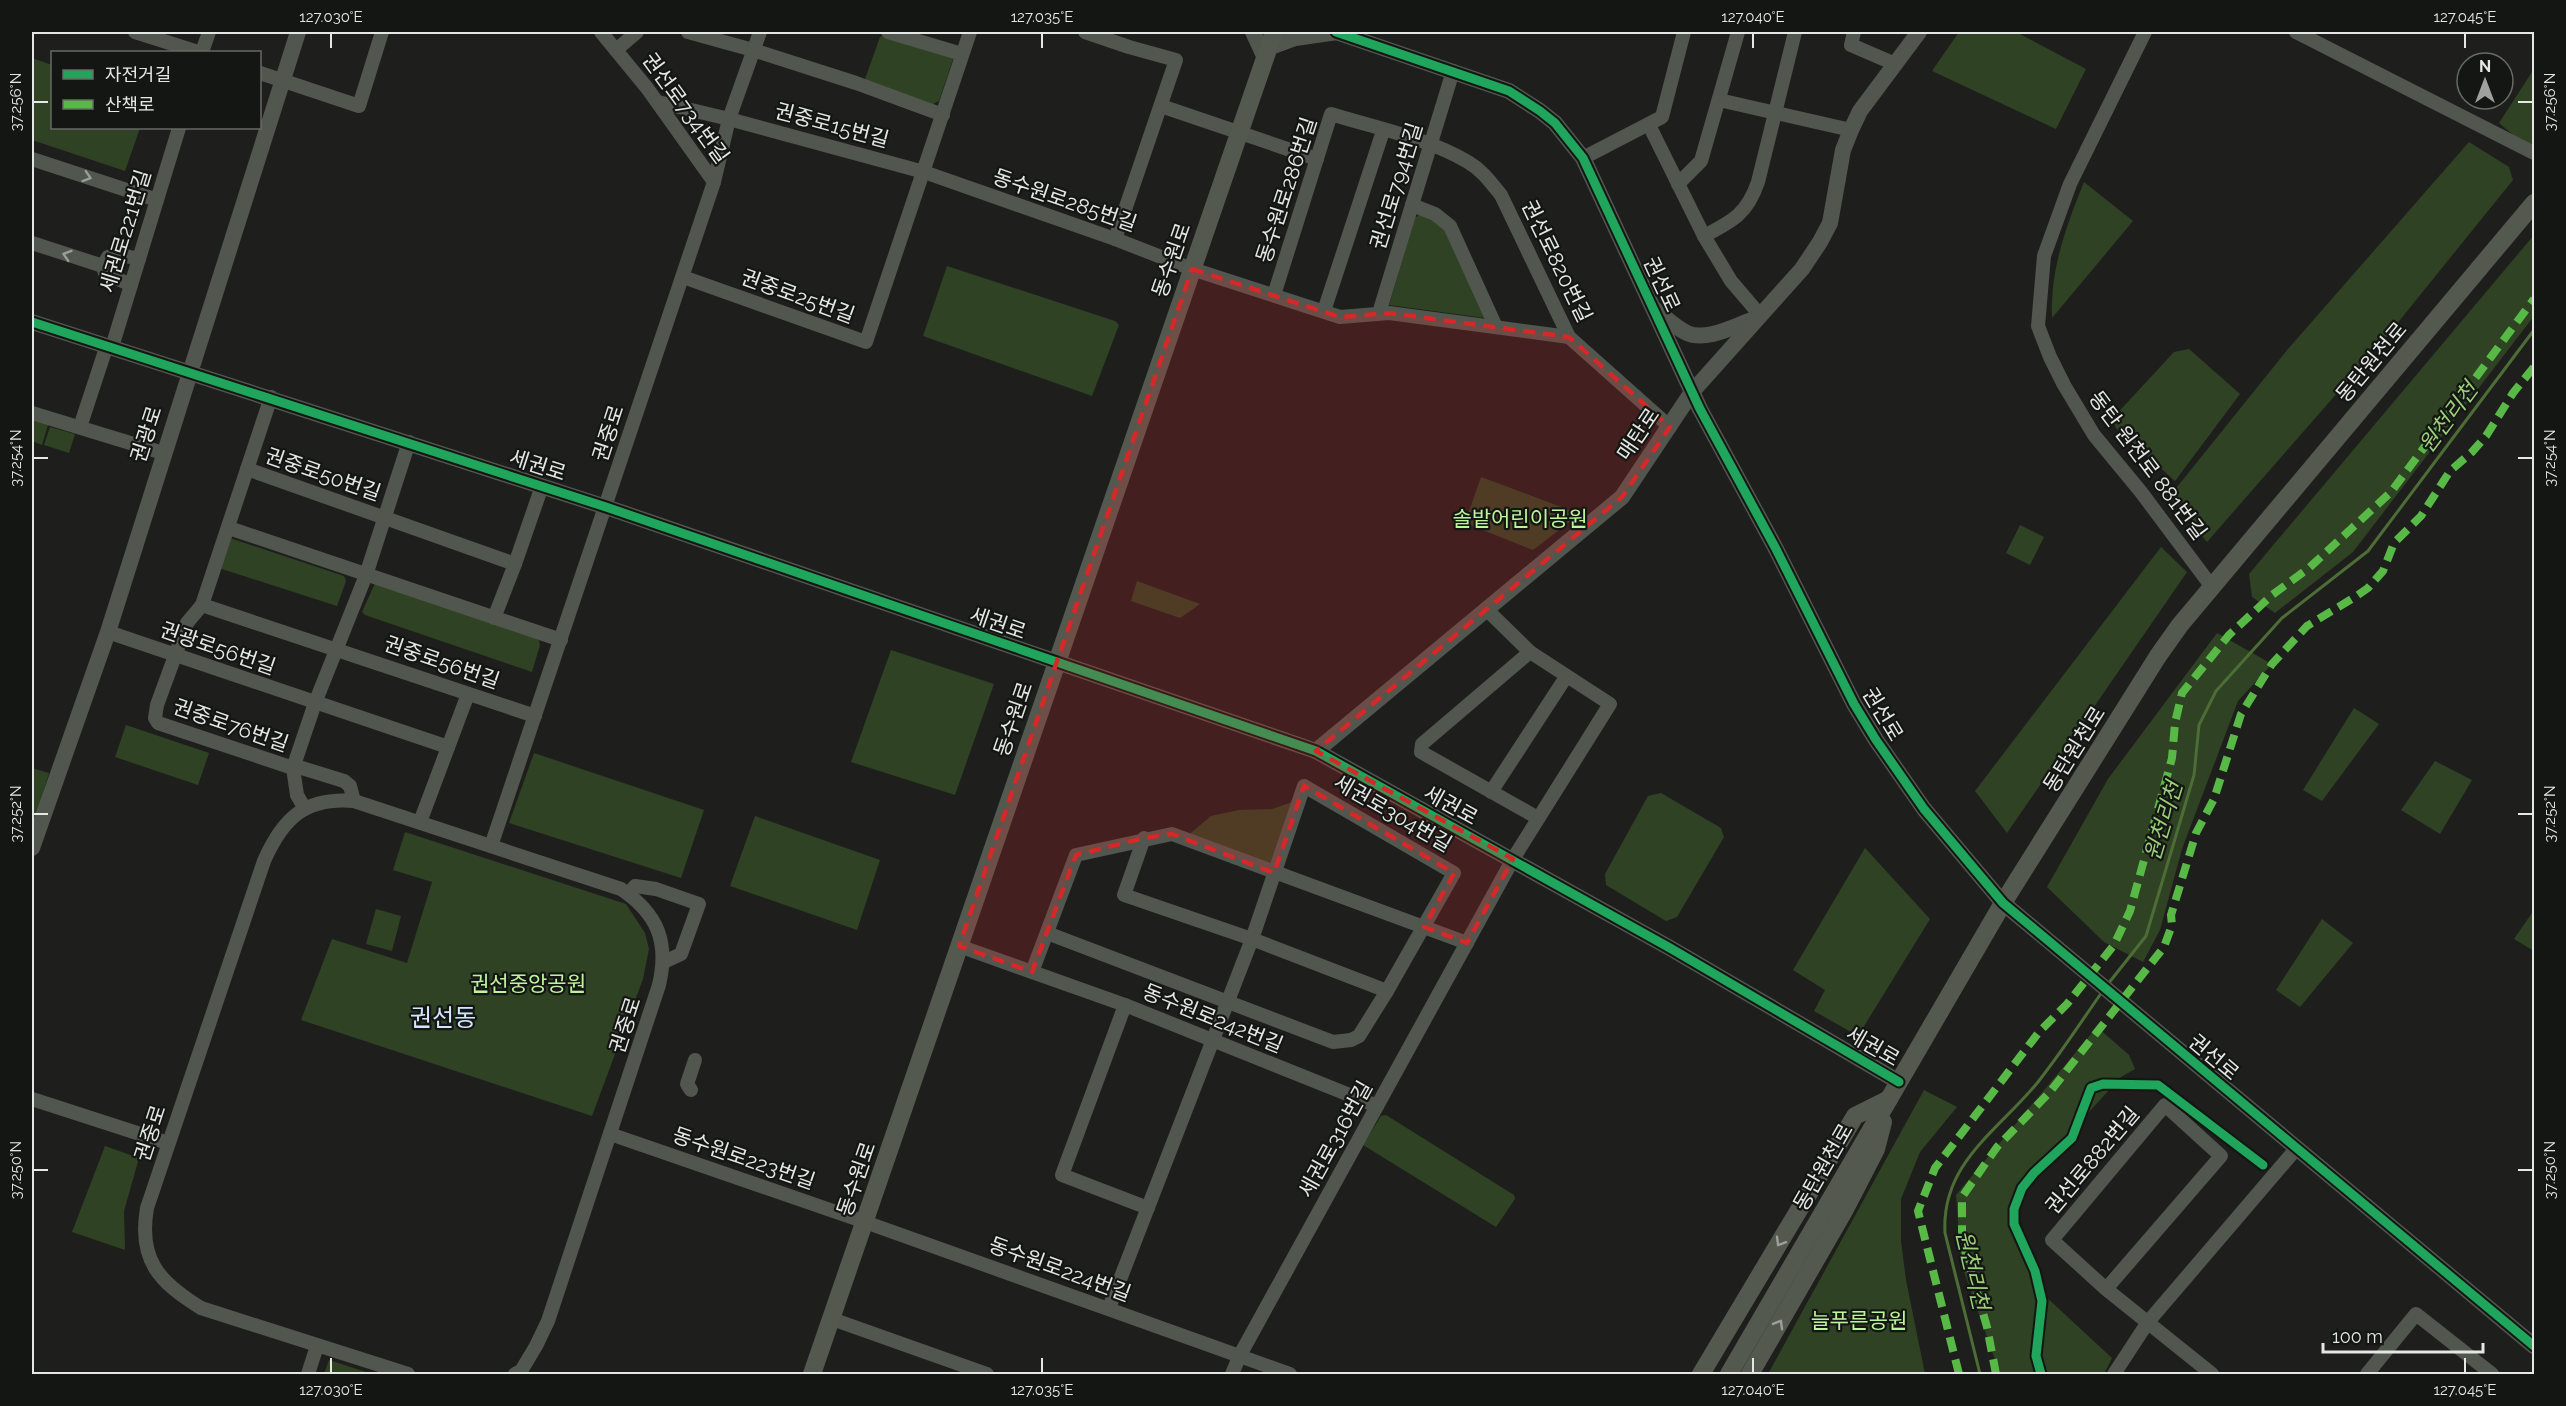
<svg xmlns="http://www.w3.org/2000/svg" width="2566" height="1406" font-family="Raleway,'Noto Sans KR',sans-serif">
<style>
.green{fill:#2f4223}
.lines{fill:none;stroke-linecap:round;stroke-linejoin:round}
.stream{stroke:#4c6d35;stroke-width:3}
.minor{stroke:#51564e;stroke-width:14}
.tertiary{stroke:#51564e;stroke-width:16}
.secondary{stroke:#54594f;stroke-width:18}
.quiet{stroke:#58b947;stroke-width:8;stroke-dasharray:15 8;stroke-linecap:butt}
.cycleway-casing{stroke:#141613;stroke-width:13}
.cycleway{stroke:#20a55d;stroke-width:9}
.oneway{stroke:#9b9e99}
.oneway2{stroke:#9ca09a}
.marked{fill:#d62828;fill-opacity:0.2;stroke:#d62828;stroke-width:4.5;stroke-dasharray:12 8;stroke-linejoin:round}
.ticks{fill:none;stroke:#e5e7e4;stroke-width:2}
.labels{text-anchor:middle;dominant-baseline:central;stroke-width:4.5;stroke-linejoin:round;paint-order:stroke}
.street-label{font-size:21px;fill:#e5e7e4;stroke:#141613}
.park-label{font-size:21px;fill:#bdf49b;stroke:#141613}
.water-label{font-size:22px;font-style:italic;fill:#9bd079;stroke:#141613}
.quarter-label{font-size:24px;fill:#d3e5fe;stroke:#141613}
.neatline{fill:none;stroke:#e5e7e4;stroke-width:2}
.ticks-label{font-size:15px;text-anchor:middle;fill:#e5e7e4}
</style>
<rect width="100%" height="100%" fill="#1e1f1d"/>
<g class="green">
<path d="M1959,32H2016L2086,69L2056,129L1932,71Z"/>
<path d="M888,34L950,54L953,59L939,101L931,105L867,83L865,79L880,37Z"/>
<path d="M32,58L52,65V128H140L125,171L32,140Z"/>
<path d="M2534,69V152L2499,123Z"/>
<path d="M2469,142L2509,167L2513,180L2387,336L2207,542L2169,497L2288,349Z"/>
<path d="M2084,182L2133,221L2052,318C2050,269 2066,227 2084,182Z"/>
<path d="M1423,212L1445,226L1485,318L1389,305L1415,218Z"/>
<path d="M2534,235V316L2353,552L2275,613L2252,597L2249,574Z"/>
<path d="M947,266L1115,321L1119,325L1092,396L923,336Z"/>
<path d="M2189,349L2240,394L2175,481L2116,428L2112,419L2174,352Z"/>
<path d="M32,420L48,425L42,445L32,441Z"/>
<path d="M50,427L75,434L69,453L44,445Z"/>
<path d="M1481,477L1580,514L1533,550L1465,523Z"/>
<path d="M2020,525L2044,537L2030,565L2006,553Z"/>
<path d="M227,537L344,576L346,581L337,606L216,567Z"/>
<path d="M2161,547L2187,572L2007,833L1975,791Z"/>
<path d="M376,581L538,636L540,645L532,672L365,615L362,612Z"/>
<path d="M1137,581L1200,604L1180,618L1131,601Z"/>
<path d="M2217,633L2272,664L2238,701L2182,849L2160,930L2143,962L2104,942L2047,887L2108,779Z"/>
<path d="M891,650L994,684L955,795L851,762Z"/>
<path d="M2354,708L2379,724L2322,801L2303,790Z"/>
<path d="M126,725L209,753L198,785L115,757Z"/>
<path d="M534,753L704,810L681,878L509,823Z"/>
<path d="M2435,761L2472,780L2440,834L2401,810Z"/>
<path d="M32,768L49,773L32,831Z"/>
<path d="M1661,793L1721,828L1724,837L1677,917L1666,921L1606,885L1605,874L1648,796Z"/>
<path d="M1295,801L1271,870L1185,838L1211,816L1239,810L1272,809Z"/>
<path d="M755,816L880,860L857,930L730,886Z"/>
<path d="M405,832L626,904L645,933L649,949L643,979L592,1116L301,1020L332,939L407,963L432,882L393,870Z"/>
<path d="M1865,848L1930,919L1858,1036L1814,1011L1825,990L1793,970Z"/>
<path d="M376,909L401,916L392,951L366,944Z"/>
<path d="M2534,910V951L2514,939Z"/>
<path d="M2322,919L2353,943L2300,1007L2276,990Z"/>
<path d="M2097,1027L2129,1055L2135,1069L2121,1077L2013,1195L2012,1214L2018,1236L2044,1295L2112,1358L2104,1374H2000L1961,1263L1956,1195Z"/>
<path d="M1924,1090L1957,1107L1920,1152L1901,1199V1241L1906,1280L1925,1374H1768Z"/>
<path d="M1386,1115L1514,1195L1515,1199L1496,1227L1363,1145L1381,1116Z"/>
<path d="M105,1146L139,1158L124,1211L125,1250L72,1232Z"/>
<path d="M329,1360L372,1374H324Z"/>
</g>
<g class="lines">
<g class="stream">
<path d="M2108,984L2146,936L2194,775L2199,725L2216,691L2282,618L2368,551L2534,330"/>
<path d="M1980,1374L1945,1233C1941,1163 1998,1131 2038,1082C2061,1053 2081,1022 2102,992"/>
</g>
<g class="minor">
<path d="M135,32L198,52"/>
<path d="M601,32L647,88L714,182"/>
<path d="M688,32L753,50L856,83L943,115"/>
<path d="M888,32L962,54"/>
<path d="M1085,32L1129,47L1176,60L1115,239"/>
<path d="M1854,32L1851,45L1895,64"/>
<path d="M2145,32L2070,184L2044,256L2038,326L2050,357L2064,385L2094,435L2141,492L2212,587"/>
<path d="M2296,32L2534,153"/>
<path d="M616,50L637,32"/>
<path d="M202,52L209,32"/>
<path d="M260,73L359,106L382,32"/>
<path d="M1719,100L1851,130"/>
<path d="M658,102L729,119L924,172L1115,239L1192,269L1340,317L1389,313L1569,337"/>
<path d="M1161,106L1317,159"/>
<path d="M1649,125L1704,236L1731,281L1760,315"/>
<path d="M1583,158L1662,117L1684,32"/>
<path d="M32,159L157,200"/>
<path d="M1678,184L1701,161L1738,32"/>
<path d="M1412,205L1435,214L1450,226L1496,327"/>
<path d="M1704,236C1733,221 1747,214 1758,182L1795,32"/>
<path d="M32,243L103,266L105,273L131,285"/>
<path d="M103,266L108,257L117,254L139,259"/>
<path d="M683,277L866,342L970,32"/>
<path d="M1274,295L1331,114C1376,128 1428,138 1468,162C1482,170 1491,183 1501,195L1569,337L1670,427"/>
<path d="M1324,311L1383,131"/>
<path d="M1379,313L1453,71"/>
<path d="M112,347L179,128"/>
<path d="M32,413L163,453"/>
<path d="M80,427L107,345"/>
<path d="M247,469L515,564L494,618"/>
<path d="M229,528L561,640"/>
<path d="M515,564L542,486"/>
<path d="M202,605L271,397"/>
<path d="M108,632L448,747"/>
<path d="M1530,652L1422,744L1421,752L1538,818"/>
<path d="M293,768L315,703L366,575L409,442"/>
<path d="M293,768L297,795L305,809"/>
<path d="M1491,792L1566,677"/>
<path d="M354,801L350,786L344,781L302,768H293L158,723L155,718L157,705L187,623L202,605L535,716"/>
<path d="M420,822L468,694"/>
<path d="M491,846L714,182L729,119L760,32"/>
<path d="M628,894L635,886L656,889L699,904L681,954L664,962"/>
<path d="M1047,933L1333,1042L1351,1040L1359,1036L1387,991"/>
<path d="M959,946L1125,1005L1377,1106"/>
<path d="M1032,972L1076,855L1172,834L1467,943"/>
<path d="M1125,1005L1062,1175L1148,1208"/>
<path d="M691,1090L687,1084L695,1060"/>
<path d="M32,1099L168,1143"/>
<path d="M610,1134L865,1222L1290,1374"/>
<path d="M2106,1289L2221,1156L2165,1105L2052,1240L2106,1289L2212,1374"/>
<path d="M1109,1308L1252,939L1304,786L1454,873L1387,991L1252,939L1124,895L1144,838"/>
<path d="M832,1319L987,1374"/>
<path d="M308,1374L317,1346"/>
<path d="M408,1374L201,1308C159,1282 138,1260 147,1208L264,861C283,818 305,797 354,801L621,889C658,914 669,942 659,985L548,1321L536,1346L521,1371L515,1374"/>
<path d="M1232,1374L1240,1355L1513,859L1610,704L1530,652L1486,609"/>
<path d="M2114,1374L2148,1322L2296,1149"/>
<path d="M2367,1374L2416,1314L2492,1374"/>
</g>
<g class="tertiary">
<path d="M1253,32L1265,58"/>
<path d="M1336,32L1509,91L1540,111L1555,123L1583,158L1700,409L1776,549L1854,704L1876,740L1924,809L2003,903L2534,1346"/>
<path d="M1268,48L1295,38L1337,32"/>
<path d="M1656,310C1666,318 1676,328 1687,333C1707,342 1736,325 1755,319"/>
<path d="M32,322L606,507L1316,751L1670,948L1899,1082"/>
<path d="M1316,751L1622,497L1692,392L1802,269L1820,242L1830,223L1843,150L1851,130L1860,111L1919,32"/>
<path d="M32,848L108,632L298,32"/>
</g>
<g class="secondary">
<path d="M812,1374L1274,32"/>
<path d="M1701,1374L1855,1116L1889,1099"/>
<path d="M1729,1374L2003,903L2158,656L2180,625L2534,203"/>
<path d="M1750,1374L1844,1211L1876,1149L1883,1122"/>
</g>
<g class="quiet">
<path d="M1959,1374L1918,1211L1935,1168L2039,1032L2067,1004L2114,945L2130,911L2172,758L2175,723L2182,693L2229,635L2272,595L2309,568L2391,492L2534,299"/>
<path d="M1996,1374L1987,1327L1966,1254L1962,1232V1197L1997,1147L2049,1093L2164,947L2172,925L2171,915L2196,833L2214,799L2241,714L2272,664L2307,626L2355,597L2368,588L2383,571L2394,543L2421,516L2450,471L2472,452L2486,436L2513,393L2534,367"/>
</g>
<g class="cycleway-casing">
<g id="cycleway">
<path d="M1336,32L1509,91L1540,111L1555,123L1583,158L1700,409L1776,549L1854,704L1876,740L1924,809L2003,903L2534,1346"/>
<path d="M32,322L606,507L1316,751L1670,948L1899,1082"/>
<path d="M2041,1374L2036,1356L2042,1301L2035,1271L2014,1224V1209L2022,1188L2034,1173L2072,1138L2091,1088L2103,1084L2158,1085L2263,1165"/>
</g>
</g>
<use href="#cycleway" class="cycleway"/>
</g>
<defs><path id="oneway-chevron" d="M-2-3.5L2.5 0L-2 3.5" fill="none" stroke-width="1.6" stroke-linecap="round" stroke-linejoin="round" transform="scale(1.5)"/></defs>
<g class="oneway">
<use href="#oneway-chevron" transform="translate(87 177) rotate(18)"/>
<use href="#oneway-chevron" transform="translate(67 255) rotate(-162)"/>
</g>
<g class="oneway2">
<use href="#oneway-chevron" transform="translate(1780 1242) rotate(121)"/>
<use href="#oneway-chevron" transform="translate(1779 1324) rotate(-60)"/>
</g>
<path class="marked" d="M1192,269L1340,317L1389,313L1569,337L1670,427L1622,497L1316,751L1513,859L1467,943L1424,927L1454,873L1304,786L1274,873L1172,834L1144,838L1076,855L1032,972L959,946Z"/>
<path class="ticks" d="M331,33V48M1042,33V48M1753,33V48M2465,33V48M33,102H48M2518,102H2533M33,458H48M2518,458H2533M33,814H48M2518,814H2533M33,1170H48M2518,1170H2533M331,1358V1373M1042,1358V1373M1753,1358V1373M2465,1358V1373"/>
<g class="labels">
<g class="street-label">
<text transform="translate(686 108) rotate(54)">권선로734번길</text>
<text transform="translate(832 125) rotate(15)">권중로15번길</text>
<text transform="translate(1396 186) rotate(-73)">권선로794번길</text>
<text transform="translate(1286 190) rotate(-72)">동수원로286번길</text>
<text transform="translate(1065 200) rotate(19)">동수원로285번길</text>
<text transform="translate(125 231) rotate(-73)">세권로221번길</text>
<text transform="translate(1171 260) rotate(-71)">동수원로</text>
<text transform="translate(1557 261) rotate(64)">권선로820번길</text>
<text transform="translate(1662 284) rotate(65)">권선로</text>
<text transform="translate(798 296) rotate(20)">권중로25번길</text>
<text transform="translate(2371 362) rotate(-50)">동탄원천로</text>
<text transform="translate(608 433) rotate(-72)">권중로</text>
<text transform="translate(146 434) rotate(-72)">권광로</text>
<text transform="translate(1638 434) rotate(-56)">매탄로</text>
<text transform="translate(538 465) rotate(18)">세권로</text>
<text transform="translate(2148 465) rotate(53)">동탄 원천로 881번길</text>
<text transform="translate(323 474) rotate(19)">권중로50번길</text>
<text transform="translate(998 623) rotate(19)">세권로</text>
<text transform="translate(218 648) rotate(19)">권광로56번길</text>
<text transform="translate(442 662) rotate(19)">권중로56번길</text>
<text transform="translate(1883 714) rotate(59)">권선로</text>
<text transform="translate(1013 719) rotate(-71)">동수원로</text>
<text transform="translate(231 725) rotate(19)">권중로76번길</text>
<text transform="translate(2074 749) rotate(-58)">동탄원천로</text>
<text transform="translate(1451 805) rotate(29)">세권로</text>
<text transform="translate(1393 813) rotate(30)">세권로304번길</text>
<text transform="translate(1213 1018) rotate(22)">동수원로242번길</text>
<text transform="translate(625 1025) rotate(-72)">권중로</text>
<text transform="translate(1873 1046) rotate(30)">세권로</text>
<text transform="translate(2214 1057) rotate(40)">권선로</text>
<text transform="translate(150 1133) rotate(-72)">권중로</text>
<text transform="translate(1335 1139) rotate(-61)">세권로316번길</text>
<text transform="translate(744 1158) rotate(19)">동수원로223번길</text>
<text transform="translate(2092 1160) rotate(-50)">권선로882번길</text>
<text transform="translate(1823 1167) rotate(-60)">동탄원천로</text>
<text transform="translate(856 1179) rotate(-71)">동수원로</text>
<text transform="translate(1060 1269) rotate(20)">동수원로224번길</text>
</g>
<g class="park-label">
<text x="1520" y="518">솔밭어린이공원</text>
<text x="528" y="983">권선중앙공원</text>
<text x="1859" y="1320">늘푸른공원</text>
</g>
<g class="water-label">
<text transform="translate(2448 417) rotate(-53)">원천리천</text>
<text transform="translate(2163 821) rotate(-73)">원천리천</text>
<text transform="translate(1973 1270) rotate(77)">원천리천</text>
</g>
<g class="quarter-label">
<text x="443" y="1017">권선동</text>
</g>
</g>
<rect width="2566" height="1406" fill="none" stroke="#141613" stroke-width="66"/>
<rect x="51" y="51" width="210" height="78" fill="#141613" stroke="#686a67" stroke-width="1.5"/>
<rect x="63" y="70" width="30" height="9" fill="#20a55d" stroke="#686a67" stroke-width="1.5"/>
<text x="105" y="81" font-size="18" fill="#e5e7e4">자전거길</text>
<rect x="63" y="100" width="30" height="9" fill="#58b947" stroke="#686a67" stroke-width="1.5"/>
<text x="105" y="111" font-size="18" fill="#e5e7e4">산책로</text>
<g transform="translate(2485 81)"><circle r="28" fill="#141613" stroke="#686a67" stroke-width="1.5"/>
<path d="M0-4.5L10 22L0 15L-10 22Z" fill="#9fa19e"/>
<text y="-9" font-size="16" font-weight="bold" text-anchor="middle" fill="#e5e7e4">N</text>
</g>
<path d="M2323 1343v9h160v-9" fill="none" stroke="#e5e7e4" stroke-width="3"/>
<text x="2332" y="1343" font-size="18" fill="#e5e7e4" stroke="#141613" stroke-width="4.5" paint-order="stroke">100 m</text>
<rect x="33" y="33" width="2500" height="1340" class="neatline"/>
<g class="ticks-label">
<text x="331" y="22">127.030°E</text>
<text x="1042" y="22">127.035°E</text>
<text x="1753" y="22">127.040°E</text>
<text x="2465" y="22">127.045°E</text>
<text transform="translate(16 102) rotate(-90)" y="5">37.256°N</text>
<text transform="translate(2550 102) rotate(-90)" y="5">37.256°N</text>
<text transform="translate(16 458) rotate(-90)" y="5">37.254°N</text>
<text transform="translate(2550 458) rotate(-90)" y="5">37.254°N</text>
<text transform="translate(16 814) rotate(-90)" y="5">37.252°N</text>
<text transform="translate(2550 814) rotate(-90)" y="5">37.252°N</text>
<text transform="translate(16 1170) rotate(-90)" y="5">37.250°N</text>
<text transform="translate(2550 1170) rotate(-90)" y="5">37.250°N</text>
<text x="331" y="1395">127.030°E</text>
<text x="1042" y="1395">127.035°E</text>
<text x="1753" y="1395">127.040°E</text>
<text x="2465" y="1395">127.045°E</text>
</g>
</svg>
